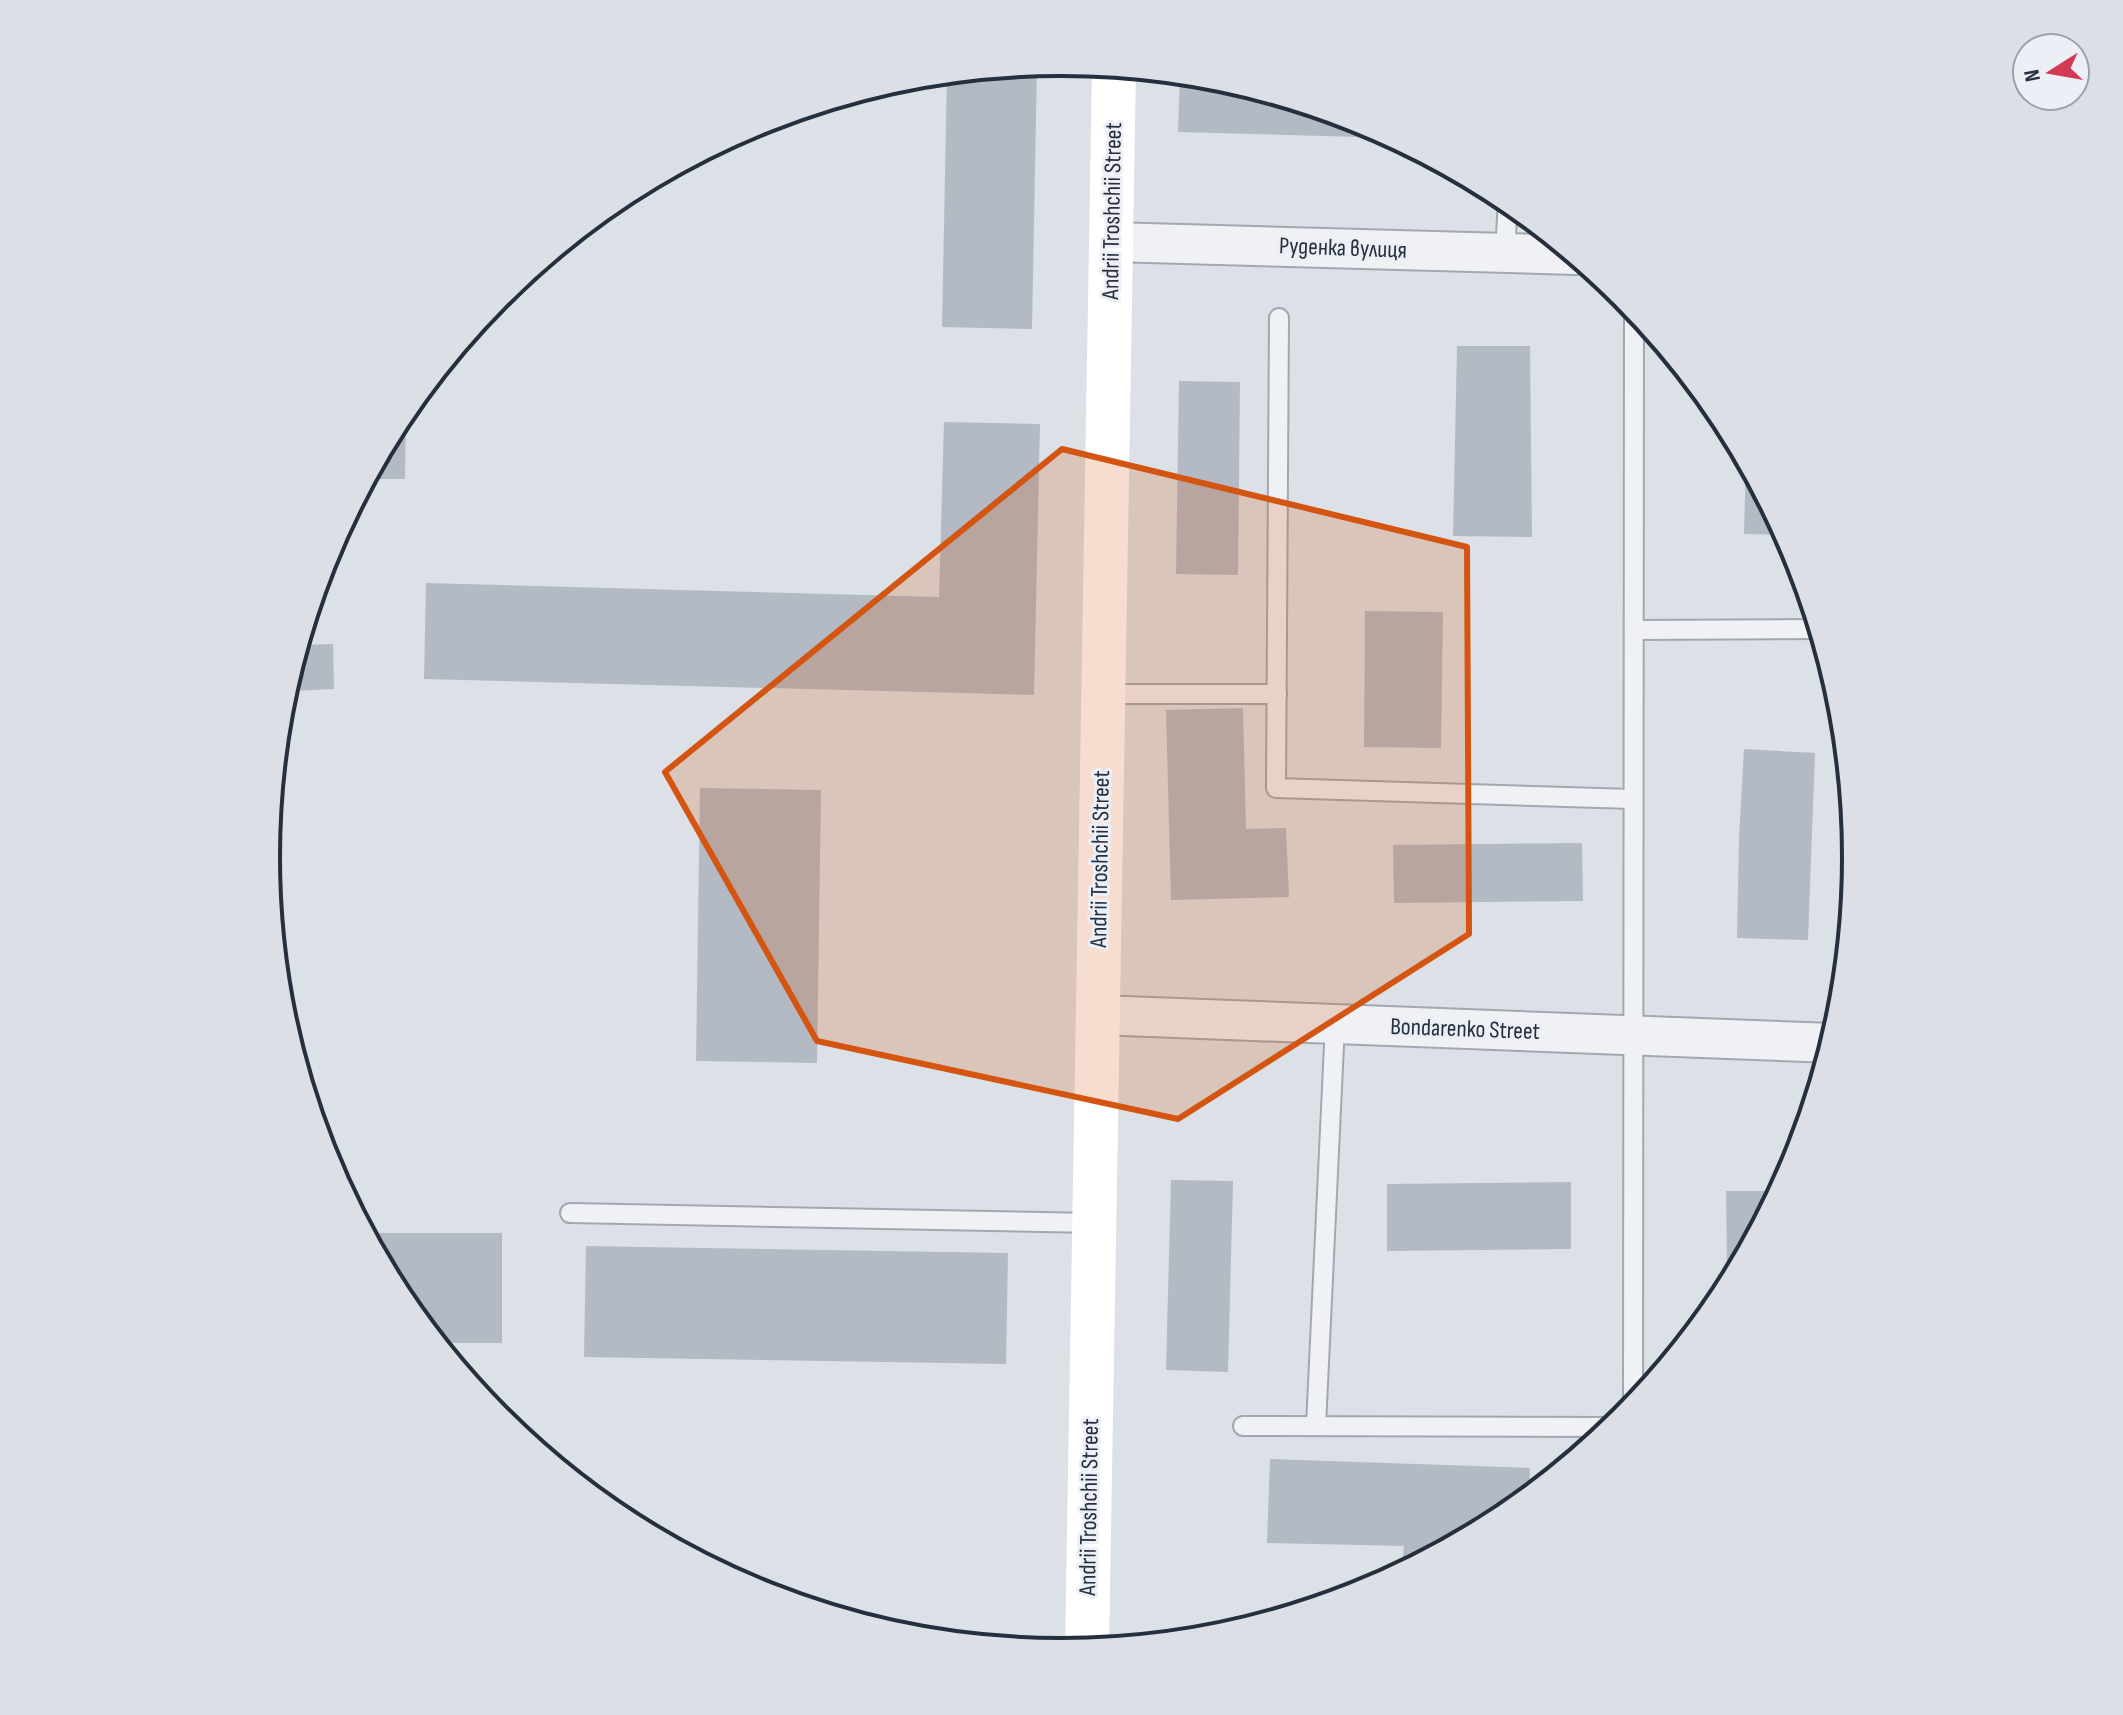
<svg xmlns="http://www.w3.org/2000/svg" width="2123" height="1715" font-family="'Sofia Sans Condensed',sans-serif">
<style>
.building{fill:#b3bac4}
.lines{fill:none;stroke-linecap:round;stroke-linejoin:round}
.lane-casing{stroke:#a1a8b1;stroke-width:22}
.street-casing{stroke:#a1a8b1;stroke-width:42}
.lane{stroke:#eff1f5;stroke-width:18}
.street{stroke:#eff1f5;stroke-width:38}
.secondary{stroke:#fff;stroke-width:44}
.marked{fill:#d45511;fill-opacity:0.2;stroke:#d45511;stroke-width:6;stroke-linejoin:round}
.labels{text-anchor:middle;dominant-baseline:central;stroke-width:6;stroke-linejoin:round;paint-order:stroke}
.street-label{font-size:24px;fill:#252f3e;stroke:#eceff5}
.rim{fill:none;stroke:#252f3e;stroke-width:4}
</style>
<rect width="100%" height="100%" fill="#dce1e7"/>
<g class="building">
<path d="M1037,64L1032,329L942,327L947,73Z"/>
<path d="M1180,74L1217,77L1366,123L1395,138L1178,132Z"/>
<path d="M1457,346H1530L1532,537L1453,536Z"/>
<path d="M1179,381L1240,382L1238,575L1176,574Z"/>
<path d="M406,408L405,479H366L400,415Z"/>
<path d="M944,422L1040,424L1034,695L424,679L426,583L939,597Z"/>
<path d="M1746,459L1762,488L1787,535L1744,534Z"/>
<path d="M1365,611L1443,612L1441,748L1364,747Z"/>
<path d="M333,644L334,689L291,691L290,674L299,645Z"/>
<path d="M1243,708L1246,829L1286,828L1289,897L1171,900L1166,710Z"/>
<path d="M1744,749L1815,753L1808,940L1737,938L1739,838Z"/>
<path d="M700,788L821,790L817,1063L696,1061Z"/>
<path d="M1582,843L1583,901L1394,903L1393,845Z"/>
<path d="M1171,1180L1233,1181L1228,1372L1166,1370Z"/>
<path d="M1571,1182V1249L1387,1251V1184Z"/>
<path d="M1726,1191H1781L1728,1290L1727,1265Z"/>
<path d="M365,1233H502V1343H436L400,1299Z"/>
<path d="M586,1246L1008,1253L1006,1364L584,1357Z"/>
<path d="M1270,1459L1530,1468L1529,1498L1503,1519L1401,1574L1404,1546L1267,1543Z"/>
</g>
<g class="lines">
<g class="lane-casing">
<g id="lane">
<path d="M1505,253L1508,200"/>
<path d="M1279,318L1276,788L1633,799"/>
<path d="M1634,630L1819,629"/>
<path d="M1103,694H1277"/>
<path d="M570,1213L1094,1223"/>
<path d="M1633,1409L1634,307"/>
<path d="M1243,1426L1616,1427"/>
<path d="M1316,1426L1335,1024"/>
</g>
</g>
<g class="street-casing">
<g id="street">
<path d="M1111,242L1576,255"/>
<path d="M1098,1015L1833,1043"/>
</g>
</g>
<use href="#lane" class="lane"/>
<use href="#street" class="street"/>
<path class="secondary" d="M1087,1650L1114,67"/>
</g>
<path class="marked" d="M1062,449L1467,547L1469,934L1178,1119L817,1041L665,772Z"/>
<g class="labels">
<g class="street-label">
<text transform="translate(1112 211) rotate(-89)">Andrii Troshchii Street</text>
<text transform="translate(1343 248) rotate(2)">Руденка вулиця</text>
<text transform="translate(1100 859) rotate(-89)">Andrii Troshchii Street</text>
<text transform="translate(1465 1029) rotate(2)">Bondarenko Street</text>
<text transform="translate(1089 1507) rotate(-89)">Andrii Troshchii Street</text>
</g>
</g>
<path d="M0 0H2123V1715H0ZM280 857a781 781 0 1 1 1562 0a781 781 0 1 1-1562 0Z" fill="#dce0e6" fill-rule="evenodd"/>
<path class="rim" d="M280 857a781 781 0 1 1 1562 0a781 781 0 1 1-1562 0Z"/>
<g transform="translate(2051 72) rotate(259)"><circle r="38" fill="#eceff5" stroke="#9ca2ac" stroke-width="2"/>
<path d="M0-6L14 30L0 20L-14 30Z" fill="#d33a53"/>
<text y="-12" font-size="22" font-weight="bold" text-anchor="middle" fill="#252f3e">N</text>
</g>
</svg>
